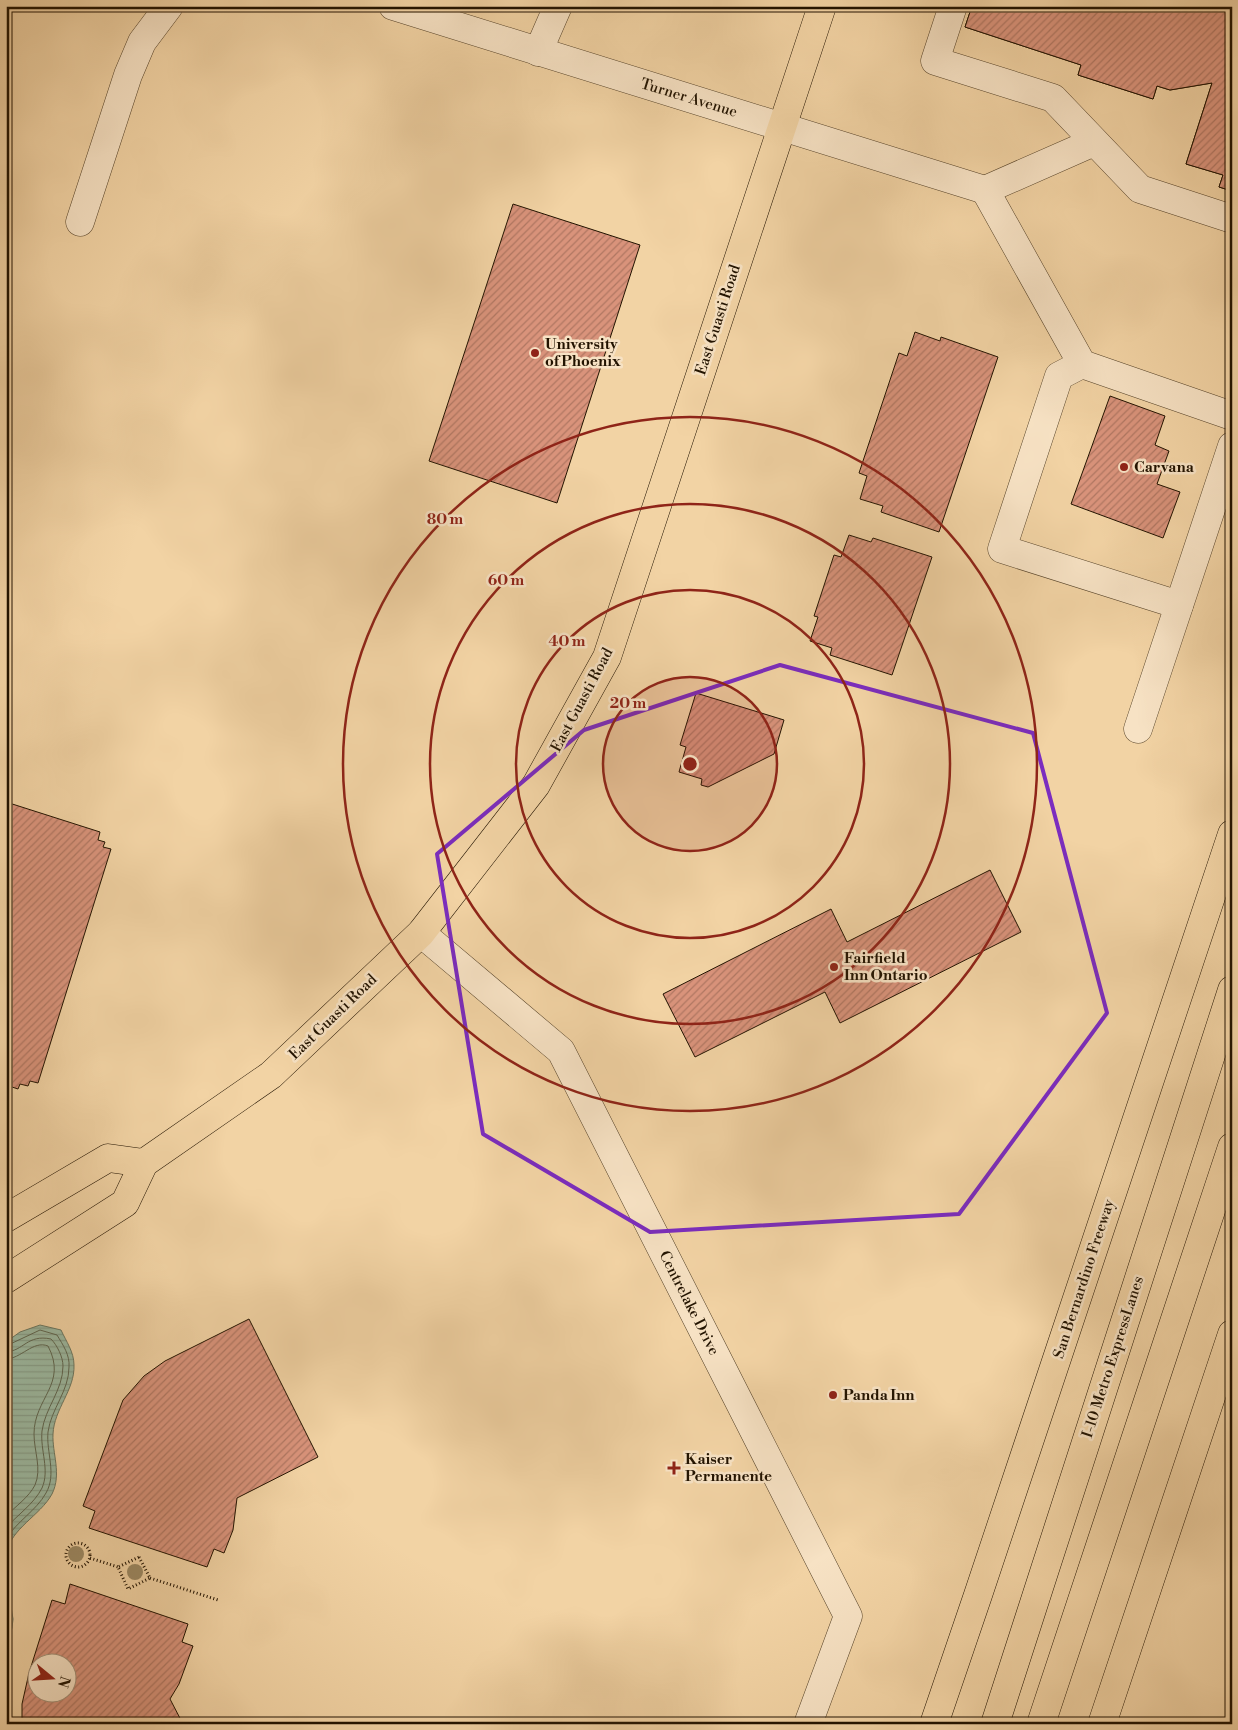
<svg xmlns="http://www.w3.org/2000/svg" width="1238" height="1730" font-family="'Libre Bodoni',serif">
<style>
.water{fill:url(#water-rules);stroke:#6b7761}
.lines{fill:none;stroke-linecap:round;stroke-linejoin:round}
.shore{stroke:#5f6650;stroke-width:1}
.building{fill:url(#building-hatch);stroke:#221300;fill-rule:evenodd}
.minor-casing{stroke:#564329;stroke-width:29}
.major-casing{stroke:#221300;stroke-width:29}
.highway-casing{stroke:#221300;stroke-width:29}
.path{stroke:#221300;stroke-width:3;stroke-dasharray:1 2.5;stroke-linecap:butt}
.minor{stroke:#f7e2c4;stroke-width:28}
.major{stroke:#f2d3a4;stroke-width:28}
.highway{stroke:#f2d3a4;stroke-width:28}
.tree{fill:#9d8a64}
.marked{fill:none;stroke:#7b2cbf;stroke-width:4;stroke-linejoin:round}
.ring{fill:none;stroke:#8f2418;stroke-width:2.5}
.poi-dot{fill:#8f2418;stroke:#f7e2c4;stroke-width:2}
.labels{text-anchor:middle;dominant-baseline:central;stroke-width:5;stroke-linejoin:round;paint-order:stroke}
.street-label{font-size:15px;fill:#221300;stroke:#f7e2c4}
.poi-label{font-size:15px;font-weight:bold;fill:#221300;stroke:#f7e2c4;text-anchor:start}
.centre{fill:#8f2418;stroke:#f7e2c4;stroke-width:2.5}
.ring-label{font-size:15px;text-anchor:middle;font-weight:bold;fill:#8f2418;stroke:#f7e2c4;stroke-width:5;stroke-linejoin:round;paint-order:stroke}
</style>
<defs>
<pattern id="water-rules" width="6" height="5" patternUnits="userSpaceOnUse" patternTransform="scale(1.25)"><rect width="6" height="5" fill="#9cb9a1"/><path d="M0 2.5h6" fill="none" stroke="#869e89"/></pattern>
<pattern id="building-hatch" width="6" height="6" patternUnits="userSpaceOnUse" patternTransform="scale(1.25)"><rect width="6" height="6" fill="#d9937b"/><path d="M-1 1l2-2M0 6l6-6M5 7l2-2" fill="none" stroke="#b07762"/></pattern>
</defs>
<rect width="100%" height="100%" fill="#f2d3a4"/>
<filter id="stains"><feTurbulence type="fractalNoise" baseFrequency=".004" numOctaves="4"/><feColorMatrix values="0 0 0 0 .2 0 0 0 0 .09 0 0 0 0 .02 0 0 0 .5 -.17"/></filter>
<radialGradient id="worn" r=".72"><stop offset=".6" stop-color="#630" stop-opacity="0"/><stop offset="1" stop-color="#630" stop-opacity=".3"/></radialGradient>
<g class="water">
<path d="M40,1325L61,1330C66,1341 74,1352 74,1365C75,1390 54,1409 53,1434C52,1453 62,1474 52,1494C40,1516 11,1528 6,1554V1342L20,1332Z"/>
<path d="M6,1576L13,1619L12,1628L6,1643Z"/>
</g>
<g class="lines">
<g class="shore">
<path d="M6,1346L40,1330L57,1335C63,1345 70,1355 69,1367C69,1391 51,1409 48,1432C46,1452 57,1474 46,1493C36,1511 17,1521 6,1539"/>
<path d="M6,1352C24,1351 27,1334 51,1339C57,1345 63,1357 63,1366C63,1390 45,1408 42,1431C40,1450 50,1470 42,1488C34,1504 17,1515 6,1528"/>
<path d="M6,1359C21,1359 33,1340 48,1346C68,1384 34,1398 34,1434C34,1451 42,1469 35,1485C29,1497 16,1506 6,1516"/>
</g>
</g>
<g class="building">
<path d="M972,6H1232V191L1219,187L1223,175L1186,164L1212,83L1170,90L1157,86L1153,99L1078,75L1081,65L965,27Z"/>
<path d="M972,6H1232V191L1219,187L1223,175L1186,164L1212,83L1170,90L1157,86L1153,99L1078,75L1081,65L965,27Z"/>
<path d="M513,204L640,245L557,503L429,461Z"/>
<path d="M915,332L940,341L941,337L998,357L939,532L881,512L883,506L860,499L867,476L859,473L899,353L907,356Z"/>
<path d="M1110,396L1165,416L1155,445L1169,451L1157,484L1180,492L1163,538L1071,504Z"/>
<path d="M849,535L871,542L873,538L932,557L892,675L830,655L832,648L810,641L818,617L814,616L834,555L841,557Z"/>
<path d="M696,693L784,720L774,754L708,787L701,785L702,779L679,772L686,747L680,745Z"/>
<path d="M6,802L100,832L98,840L105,842L103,847L111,849L38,1083L30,1081L28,1086L20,1084L18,1089L6,1085Z"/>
<path d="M990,870L1021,932L840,1023L825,992L695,1057L663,994L831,909L847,942Z"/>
<path d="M249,1319L318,1457L237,1498L233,1530L224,1553L214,1549L207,1567L89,1528L95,1511L83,1506L123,1400L144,1376L165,1361Z"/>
<path d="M70,1584L188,1624L182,1642L193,1646L179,1684L170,1699L183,1724H22V1704L29,1673L52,1600L65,1604ZM38,1662H68V1692H38Z"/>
</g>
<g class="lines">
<g class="minor-casing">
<g id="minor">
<path d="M393,6L985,190"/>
<path d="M953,6L935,61L1053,98L1140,189L1232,219"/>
<path d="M538,52L558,6"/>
<path d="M985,190L1082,364L1232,416"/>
<path d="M985,190L1094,142"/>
<path d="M80,222L128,75L142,42L169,6"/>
<path d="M1082,364L1059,376L1002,549L1179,605"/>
<path d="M1138,729L1232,446"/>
<path d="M421,933L561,1051L848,1616L808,1724"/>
</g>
</g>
<g class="major-casing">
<g id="major">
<path d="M6,1218L108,1158L144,1163"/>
<path d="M6,1279L125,1203L144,1163L271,1075L421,933L536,785L607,657L822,6"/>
</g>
</g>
<g class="highway-casing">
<g id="highway">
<path d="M934,1724L978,1595L1232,834"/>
<path d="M995,1724L1232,990"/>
<path d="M1041,1724L1232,1147"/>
<path d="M1102,1724L1232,1334"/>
</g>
</g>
<g class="path">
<circle cx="78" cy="1555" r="12"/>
<path d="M139,1557L150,1578L128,1589L118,1567Z"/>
<path d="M90,1558L118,1567"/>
<path d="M150,1578L218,1600"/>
</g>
<use href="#minor" class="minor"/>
<use href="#major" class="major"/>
<use href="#highway" class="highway"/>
</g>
<g class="tree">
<circle cx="76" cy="1554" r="8"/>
<circle cx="135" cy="1572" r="8"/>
</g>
<path class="marked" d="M780,665L1033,733L1107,1013L959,1214L650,1232L483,1134L437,854L584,730Z"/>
<circle cx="690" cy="764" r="87" fill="#8f2418" fill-opacity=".12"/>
<g class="ring">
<circle cx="690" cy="764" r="87"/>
<circle cx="690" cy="764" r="174"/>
<circle cx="690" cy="764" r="260"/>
<circle cx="690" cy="764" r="347"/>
</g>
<g class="poi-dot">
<circle cx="535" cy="353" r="5"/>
<circle cx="1124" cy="467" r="5"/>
<circle cx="834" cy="967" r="5"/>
<circle cx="833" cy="1395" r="5"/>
<path d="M671.5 1460.5h5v5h5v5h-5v5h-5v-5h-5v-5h5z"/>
</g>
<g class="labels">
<g class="street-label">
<text transform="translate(689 98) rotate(17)">Turner Avenue</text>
<text transform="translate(718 320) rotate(-72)">East Guasti Road</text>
<text transform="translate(582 700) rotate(-62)">East Guasti Road</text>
<text transform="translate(333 1017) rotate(-44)">East Guasti Road</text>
<text transform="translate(1084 1279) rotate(-72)">San Bernardino Freeway</text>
<text transform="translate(689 1303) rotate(63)">Centrelake Drive</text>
<text transform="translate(1113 1357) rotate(-72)">I-10 Metro ExpressLanes</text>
</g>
<g class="poi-label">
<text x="545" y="344">University<tspan x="545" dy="17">of Phoenix</tspan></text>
<text x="1134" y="467">Carvana</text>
<text x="844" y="958">Fairfield<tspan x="844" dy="17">Inn Ontario</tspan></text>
<text x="843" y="1395">Panda Inn</text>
<text x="685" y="1459">Kaiser<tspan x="685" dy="17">Permanente</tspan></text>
</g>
</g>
<circle cx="690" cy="764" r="8" class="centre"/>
<g class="ring-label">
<text x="445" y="524">80 m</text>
<text x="506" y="585">60 m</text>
<text x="567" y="646">40 m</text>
<text x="628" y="708">20 m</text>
</g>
<rect width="1238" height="1730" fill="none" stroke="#f2d3a4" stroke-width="25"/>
<rect x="8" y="8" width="1223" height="1715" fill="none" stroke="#221300" stroke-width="2.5"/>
<rect x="12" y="12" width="1213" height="1705" fill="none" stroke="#221300"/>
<g transform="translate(52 1678) rotate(108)"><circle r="24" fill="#f7e2c4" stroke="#a28f76"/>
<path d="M0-4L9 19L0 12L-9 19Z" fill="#8f2418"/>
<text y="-8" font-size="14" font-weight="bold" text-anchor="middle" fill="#221300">N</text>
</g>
<rect width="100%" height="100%" filter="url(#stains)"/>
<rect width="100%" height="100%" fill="url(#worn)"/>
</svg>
